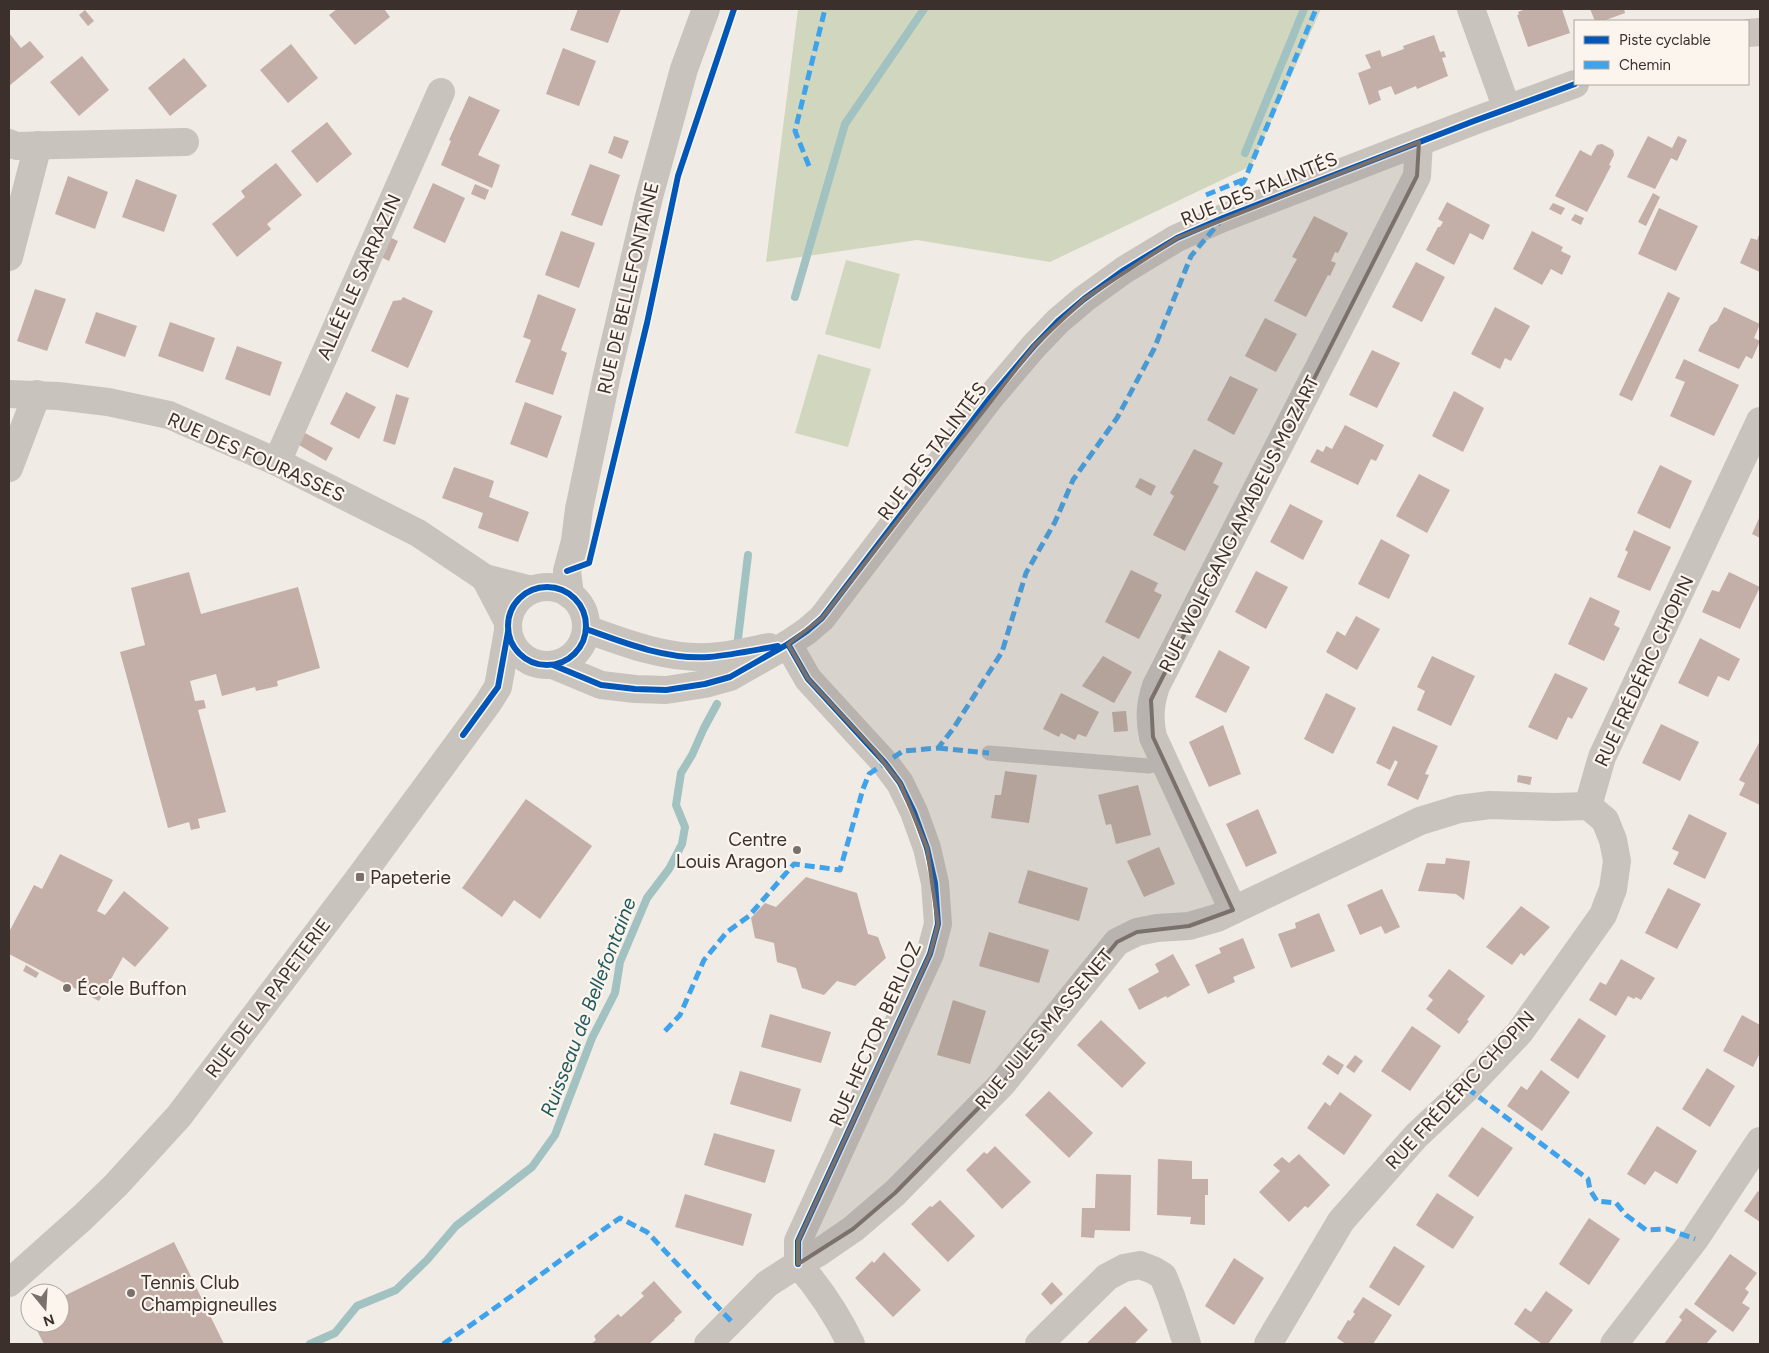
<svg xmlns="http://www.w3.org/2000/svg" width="1769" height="1353" font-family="Figtree,sans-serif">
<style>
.green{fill:#d1d6bf}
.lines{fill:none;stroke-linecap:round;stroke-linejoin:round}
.stream{stroke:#a1c2c1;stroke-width:8}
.building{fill:#c3afa7}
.service{stroke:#c9c3be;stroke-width:15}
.minor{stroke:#c9c3be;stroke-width:28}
.tertiary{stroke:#c9c3be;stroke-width:28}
.quiet{stroke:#3fa3eb;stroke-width:5;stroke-dasharray:10 5;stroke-linecap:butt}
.cycleway-casing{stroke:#fbf5ee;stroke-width:9}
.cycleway{stroke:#0057b8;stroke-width:6}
.marked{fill:#7a716c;fill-opacity:0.2;stroke:#7a716c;stroke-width:4;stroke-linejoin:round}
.poi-dot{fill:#7a716c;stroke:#fbf5ee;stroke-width:2}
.labels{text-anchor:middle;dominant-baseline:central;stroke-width:4.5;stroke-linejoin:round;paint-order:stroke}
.street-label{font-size:19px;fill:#3b302b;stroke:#fbf5ee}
.poi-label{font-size:19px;fill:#3b302b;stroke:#fbf5ee;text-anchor:start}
.water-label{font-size:20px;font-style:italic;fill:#1f5a5e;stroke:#fbf5ee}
</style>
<rect width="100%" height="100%" fill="#f0ebe5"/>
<g class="green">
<path d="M798,9H1321L1251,166L1050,262L917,240L766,262Z"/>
<path d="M846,260L900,274L880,349L825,334Z"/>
<path d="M818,354L871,369L848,447L795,433Z"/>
</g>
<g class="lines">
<g class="stream">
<path d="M1245,153L1304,9"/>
<path d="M795,297L845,124L924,9"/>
<path d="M737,647L748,555"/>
<path d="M310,1344L335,1333L357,1306L396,1290L427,1260L456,1226L532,1167L555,1135L592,1038L615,993L620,962L647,898L669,869L682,844L685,827L676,805L681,773L692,755L704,728L717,704"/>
</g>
</g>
<g class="building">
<path d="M337,9H388L385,10L390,17L355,45L329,15Z"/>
<path d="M578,9H621L608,43L570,30Z"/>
<path d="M1526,9H1562L1570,33L1528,47L1517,15H1519L1518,12Z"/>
<path d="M1590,9H1624L1625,13L1603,21H1595Z"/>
<path d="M85,10L94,21L88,26L79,15Z"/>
<path d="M9,33L21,48L30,41L44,57L9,86Z"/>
<path d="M1434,35L1440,52L1444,51L1446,57L1442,58L1448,76L1417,89L1416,86L1395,95L1391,86L1378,91L1381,100L1369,105L1358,73L1371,68L1365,55L1380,50L1382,57L1404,49L1403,46Z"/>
<path d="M291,44L318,78L288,103L260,70Z"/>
<path d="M563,48L596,61L579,106L546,94Z"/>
<path d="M82,56L109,90L79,116L50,82Z"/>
<path d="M184,58L207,86L170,116L148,88Z"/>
<path d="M469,96L500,110L478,155L500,165L492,188L441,165L451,141L449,140Z"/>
<path d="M327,122L352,154L317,183L291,151Z"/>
<path d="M614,136L629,141L622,159L608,153Z"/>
<path d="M1648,136L1672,148L1678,136L1687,140L1677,161L1671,158L1655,189L1627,177Z"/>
<path d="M1602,144L1613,150L1614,155L1609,165L1611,166L1587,212L1555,196L1580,150L1591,156L1597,145Z"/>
<path d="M276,163L302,195L267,224L271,229L237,257L212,224L245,197L241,191Z"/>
<path d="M590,164L620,175L602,226L571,215Z"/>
<path d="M68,176L108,192L95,229L55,214Z"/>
<path d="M136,179L177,195L164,232L122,217Z"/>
<path d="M433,183L465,198L445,243L413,228Z"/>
<path d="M475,184L489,190L485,200L471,194Z"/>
<path d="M1653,193L1660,197L1646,226L1638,222Z"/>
<path d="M1447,202L1490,225L1483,240L1470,233L1454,265L1426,250L1438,227H1440L1443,222L1438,219Z"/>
<path d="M1553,203L1565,208L1561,215L1549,209Z"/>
<path d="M1659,208L1698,226L1676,271L1638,254Z"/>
<path d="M1575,214L1584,218L1581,225L1571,220Z"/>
<path d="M1314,216L1348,233L1338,253L1335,252L1331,261L1336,263L1330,276L1328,275L1306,317L1274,301L1297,259L1292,257Z"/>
<path d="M561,231L595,243L579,288L545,275Z"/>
<path d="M1532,231L1563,247L1561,251L1571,256L1562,275L1551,269L1542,285L1513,269Z"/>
<path d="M1760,232V272L1740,263L1751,238L1757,240Z"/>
<path d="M387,236L398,241L389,261L379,256Z"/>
<path d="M1416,262L1445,277L1422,322L1392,307Z"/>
<path d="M35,289L66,299L47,351L17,341Z"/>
<path d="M1668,292L1680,298L1632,401L1619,395Z"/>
<path d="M538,294L576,309L561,350L567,353L553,395L515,382L531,340L523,337Z"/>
<path d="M403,297L433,311L408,368L371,351L393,301L401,300Z"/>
<path d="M1495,307L1530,326L1511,361L1505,358L1500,369L1471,354Z"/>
<path d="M1724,307L1760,324L1754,338L1760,341L1752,359L1746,356L1739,369L1698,351L1710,326L1717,321Z"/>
<path d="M96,312L137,326L125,357L85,343Z"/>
<path d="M1265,318L1297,334L1276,372L1245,356Z"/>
<path d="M170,322L215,338L203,372L158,356Z"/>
<path d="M237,346L282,362L270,396L225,379Z"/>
<path d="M1372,350L1400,363L1377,408L1349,395Z"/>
<path d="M1684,359L1739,385L1714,436L1670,416L1685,382L1675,378Z"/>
<path d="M1230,376L1258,389L1234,435L1207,420Z"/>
<path d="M1454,391L1484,408L1463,452L1432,436Z"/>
<path d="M346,392L376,407L359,439L330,424Z"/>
<path d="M396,394L409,398L395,445L383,441Z"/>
<path d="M525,402L562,416L547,458L510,444Z"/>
<path d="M1345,425L1384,445L1376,461L1371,459L1358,485L1310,462L1317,449L1323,452L1326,446L1332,449Z"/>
<path d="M305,433L333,448L326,461L299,445Z"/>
<path d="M1194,449L1223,463L1213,483L1219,486L1185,551L1153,535L1174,496L1170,493Z"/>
<path d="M1660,465L1692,481L1670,529L1637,513Z"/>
<path d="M454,467L494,481L489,497L529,512L518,542L478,528L483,513L442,498Z"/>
<path d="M1419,474L1450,490L1427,533L1396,516Z"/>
<path d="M1140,478L1156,486L1151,496L1135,487Z"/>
<path d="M1290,504L1323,521L1303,560L1270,542Z"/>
<path d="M1760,516V538L1752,534Z"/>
<path d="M1634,530L1671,547L1650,591L1617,577L1628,552L1625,550Z"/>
<path d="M1381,539L1410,555L1389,599L1358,584Z"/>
<path d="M1131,570L1158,583L1154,591L1162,595L1139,639L1105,622Z"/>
<path d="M1256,571L1288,587L1266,629L1235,612Z"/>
<path d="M189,572L201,614L298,587L320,668L277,681L278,686L256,691L255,687L222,696L216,674L190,681L195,701L204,700L206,708L198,710L226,812L198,819L200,828L191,830L189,822L168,828L120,652L145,645L131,588Z"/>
<path d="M1729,572L1760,587L1740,629L1702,612L1712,590L1719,592Z"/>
<path d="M1590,597L1620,611L1614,625L1620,628L1604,661L1568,644Z"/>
<path d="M1356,616L1380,629L1357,670L1326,652L1337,631L1345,636Z"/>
<path d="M1700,638L1740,659L1729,681L1718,676L1708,697L1678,683Z"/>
<path d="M1219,650L1250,667L1226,713L1195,697Z"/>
<path d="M1103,656L1132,672L1114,703L1082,686Z"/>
<path d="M1432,656L1475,676L1451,726L1417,710L1425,691L1417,687Z"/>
<path d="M1555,673L1588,688L1572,719L1568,717L1557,740L1528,727Z"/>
<path d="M1061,693L1099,712L1086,737L1078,734L1075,740L1061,733L1059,737L1043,729Z"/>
<path d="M1326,693L1356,708L1333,754L1304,739Z"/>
<path d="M1126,711L1128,731L1114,732L1112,712Z"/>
<path d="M1661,724L1699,742L1680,781L1642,763Z"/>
<path d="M1223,725L1241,774L1209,787L1189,742Z"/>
<path d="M1393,726L1438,746L1425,774L1429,775L1418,800L1387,785L1398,762L1395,760L1390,770L1376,763Z"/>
<path d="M1760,741V805L1739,795L1745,783L1739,780Z"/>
<path d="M1005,771L1037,775L1029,823L991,818L995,795H1001Z"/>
<path d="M1518,775L1532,777L1530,785L1517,782Z"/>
<path d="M1138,785L1151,835L1116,844L1111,824L1106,825L1098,795Z"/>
<path d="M526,799L592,846L540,919L514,900L502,917L462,888Z"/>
<path d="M1258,809L1277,853L1246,867L1226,824Z"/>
<path d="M1689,814L1727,833L1705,879L1673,864L1679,852L1672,849Z"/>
<path d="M1159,847L1175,884L1144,897L1127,861Z"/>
<path d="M60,854L113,880L97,911L105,915L124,891L169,928L135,967L123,957L99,1001L9,954V932L34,885L42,889Z"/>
<path d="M1446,858L1470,861L1464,900L1456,894L1418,891L1427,863L1445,864Z"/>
<path d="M1028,870L1088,888L1079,921L1018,903Z"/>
<path d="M806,877L857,893L868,934L878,937L886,958L855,986L837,981L824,995L802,988L796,968L777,962L774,943L755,938L751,918L765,903L776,907Z"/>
<path d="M1668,888L1701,904L1677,949L1645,933Z"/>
<path d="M1382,889L1400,927L1385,934L1381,926L1360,935L1347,905Z"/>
<path d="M1521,906L1550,927L1524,956L1521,953L1512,965L1486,947Z"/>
<path d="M1319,913L1335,951L1291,968L1278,934L1296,928L1295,923Z"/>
<path d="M989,932L1049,950L1039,983L979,966Z"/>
<path d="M1243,938L1255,968L1233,977L1235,982L1208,994L1195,965L1221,953L1219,948Z"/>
<path d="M1173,954L1190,985L1167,998L1166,996L1139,1010L1128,989L1159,972L1155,964Z"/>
<path d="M1621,959L1655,978L1641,1000L1636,997L1634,999L1628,996L1616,1016L1589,1000L1600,982L1606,985Z"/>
<path d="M26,965L39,973L36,978L23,971Z"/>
<path d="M1449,969L1485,996L1467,1020L1469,1021L1459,1034L1426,1009L1433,1000L1428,996Z"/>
<path d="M953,1000L986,1011L970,1064L937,1055Z"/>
<path d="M770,1014L831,1032L821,1063L761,1047Z"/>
<path d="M1742,1015L1760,1025V1053L1753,1067L1723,1051Z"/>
<path d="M1579,1018L1606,1036L1578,1079L1550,1060Z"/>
<path d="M1101,1020L1146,1063L1122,1088L1077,1045Z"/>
<path d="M1412,1026L1441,1046L1410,1091L1381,1071Z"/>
<path d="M1328,1055L1344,1065L1338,1075L1322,1064Z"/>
<path d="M1355,1055L1363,1061L1354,1073L1346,1067Z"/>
<path d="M1707,1068L1735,1086L1710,1127L1682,1109Z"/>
<path d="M1541,1070L1570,1092L1542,1131L1507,1106L1521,1086L1527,1090Z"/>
<path d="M740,1071L801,1089L791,1122L730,1104Z"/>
<path d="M1049,1091L1093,1133L1069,1158L1025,1115Z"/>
<path d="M1340,1092L1372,1115L1344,1155L1307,1128L1325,1102L1330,1106Z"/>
<path d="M1657,1126L1697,1151L1677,1184L1655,1171L1645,1185L1627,1174Z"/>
<path d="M1482,1127L1513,1148L1478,1197L1448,1176Z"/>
<path d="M714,1133L775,1150L765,1183L704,1165Z"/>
<path d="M995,1146L1031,1182L1002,1209L966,1170L984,1152L987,1154Z"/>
<path d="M1299,1154L1330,1185L1308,1208L1305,1206L1289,1222L1259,1192L1280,1171L1273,1165L1282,1157L1289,1163Z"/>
<path d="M1158,1159L1192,1161V1179H1208V1195H1205V1225L1190,1224L1191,1217L1157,1215Z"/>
<path d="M1096,1174L1131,1175L1130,1231L1095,1230L1094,1238L1081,1237L1082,1208H1095Z"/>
<path d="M1758,1191L1760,1193V1222L1744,1211Z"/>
<path d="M1437,1193L1474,1217L1453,1249L1416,1225Z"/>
<path d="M685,1194L752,1214L743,1246L675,1227Z"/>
<path d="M940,1200L975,1236L948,1262L911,1224L930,1206L932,1207Z"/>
<path d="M1589,1218L1620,1239L1589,1285L1559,1264Z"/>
<path d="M174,1242L224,1344H44L33,1323H60V1298Z"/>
<path d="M1394,1246L1425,1266L1399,1306L1369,1287Z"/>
<path d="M884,1252L921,1290L893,1317L855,1278L872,1261L874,1263Z"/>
<path d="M1730,1254L1757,1273L1745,1289L1749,1292L1742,1303L1750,1308L1733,1332L1694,1304Z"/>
<path d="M1234,1258L1264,1278L1234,1325L1205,1306Z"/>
<path d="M654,1281L682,1312L674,1319L675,1320L649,1344H591L596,1340L594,1336L618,1314L621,1317L644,1296L641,1293Z"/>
<path d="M1052,1282L1063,1294L1051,1305L1041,1294Z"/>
<path d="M1546,1291L1573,1310L1548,1344H1542L1514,1324L1525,1308L1531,1312Z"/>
<path d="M1363,1297L1392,1315L1373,1344H1346L1337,1338L1348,1320L1350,1321L1355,1314L1353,1312Z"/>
<path d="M1125,1306L1148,1330L1134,1344H1086Z"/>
<path d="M1686,1308L1717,1331L1706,1344H1664L1682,1320L1679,1317Z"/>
</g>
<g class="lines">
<path class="service" d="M989,753L1149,766L1164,762"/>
<g class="minor">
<path d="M1471,9L1507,109"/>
<path d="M9,143L16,146L185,142"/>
<path d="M9,257L38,145"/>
<path d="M9,394L58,396L108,402L169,415L277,462L418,533L485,578L532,590"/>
<path d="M277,462L441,92"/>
<path d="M9,468L37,394"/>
<path d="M485,578L508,622"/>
<path d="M788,644L808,679L885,763L900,783L914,812L927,848L935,883L938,924L930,954L798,1241V1264"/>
<path d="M1233,910L1153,737C1149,718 1150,704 1156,686L1417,176L1419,142"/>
<path d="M798,1264C820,1289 837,1315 851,1344"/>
<path d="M708,1344L767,1284L798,1264L818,1253L853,1229L895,1193L1002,1084L1117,942L1137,932L1157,928L1189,926L1217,918L1420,821L1459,809L1490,805L1554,807L1588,806"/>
<path d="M1039,1344L1107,1277L1124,1268L1140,1265L1153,1270L1163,1276L1171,1296L1187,1344"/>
<path d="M1268,1344L1341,1221L1416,1136L1467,1088L1520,1032L1603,915L1613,889L1617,861L1613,840L1605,820L1588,806L1602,757L1760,421"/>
</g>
<g class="tertiary">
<path d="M1748,33L1760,32"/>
<circle cx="547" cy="626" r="39"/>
<path d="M570,595L567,571L575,541L579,509L607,375L649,197L684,69L706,9"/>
<path d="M586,629C625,643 666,659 708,657C729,656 749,651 769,647"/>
<path d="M553,665L601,685L635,689L666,690L705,684L730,677L788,644L807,631L822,618L989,399L1034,346L1058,321L1084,299L1124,270L1177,238L1223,218L1474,121L1575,84"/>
<path d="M9,1283L83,1217L116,1185L179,1116L360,877L488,703L498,687L508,631"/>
<path d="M1614,1344L1695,1239L1760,1141"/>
</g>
<g class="quiet">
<path d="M809,166L795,131L825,9"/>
<path d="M1206,195L1245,179"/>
<path d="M938,748L989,753"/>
<path d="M665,1031L680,1015L704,960L727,932L749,916L794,864L840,870L863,789L869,774L903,751L938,748L953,729L1002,652L1026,573L1055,522L1073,480L1117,418L1154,349L1191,256L1223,218L1245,179L1316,9"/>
<path d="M1467,1088L1588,1179L1590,1190L1597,1201L1616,1203L1626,1215L1646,1230L1667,1229L1695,1239"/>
<path d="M443,1344C503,1304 560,1259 620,1218L647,1232L731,1321"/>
</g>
<g class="cycleway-casing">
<g id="cycleway">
<path d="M567,571L589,563L647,323L678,176L734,9"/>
<circle cx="547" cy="626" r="39"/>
<path d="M586,629C624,643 668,660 709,657C732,655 755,650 778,646"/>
<path d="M788,644L808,679L885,763L900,783L914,812L927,848L935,883L938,924L930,954L798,1241V1264"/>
<path d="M553,665L601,685L635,689L666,690L705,684L730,677L788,644L807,631L822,618L989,399L1034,346L1058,321L1084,299L1124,270L1177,238L1223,218L1474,121L1575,84"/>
<path d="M463,735L498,687L508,632"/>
</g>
</g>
<use href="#cycleway" class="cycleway"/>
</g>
<path class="marked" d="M1419,142L1417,176L1151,700L1153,737L1233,910L1189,926L1137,932L1117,942L1002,1084L895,1193L853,1229L798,1264V1241L930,954L938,924L927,848L900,783L874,750L808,679L788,644L822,618L1034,346L1084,299L1177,238Z"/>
<g class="poi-dot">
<circle cx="797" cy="850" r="5"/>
<rect x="355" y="872" width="10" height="10" rx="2.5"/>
<circle cx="67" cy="988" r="5"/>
<circle cx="131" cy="1293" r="5"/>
</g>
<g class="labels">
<g class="street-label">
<text transform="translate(1259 189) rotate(-22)">RUE DES TALINTÉS</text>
<text transform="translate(359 277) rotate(-66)">ALLÉE LE SARRAZIN</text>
<text transform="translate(628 288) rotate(-77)">RUE DE BELLEFONTAINE</text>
<text transform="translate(932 451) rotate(-53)">RUE DES TALINTÉS</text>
<text transform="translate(256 457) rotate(24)">RUE DES FOURASSES</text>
<text transform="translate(1239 524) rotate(-63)">RUE WOLFGANG AMADEUS MOZART</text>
<text transform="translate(1644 671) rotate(-65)">RUE FRÉDÉRIC CHOPIN</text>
<text transform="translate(268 998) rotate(-53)">RUE DE LA PAPETERIE</text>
<text transform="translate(1044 1029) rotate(-50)">RUE JULES MASSENET</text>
<text transform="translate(875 1034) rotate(-66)">RUE HECTOR BERLIOZ</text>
<text transform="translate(1460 1090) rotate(-47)">RUE FRÉDÉRIC CHOPIN</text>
</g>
<g class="poi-label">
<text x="787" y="839" text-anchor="end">Centre<tspan x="787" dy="22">Louis Aragon</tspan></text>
<text x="370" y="877">Papeterie</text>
<text x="77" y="988">École Buffon</text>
<text x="141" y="1282">Tennis Club<tspan x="141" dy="22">Champigneulles</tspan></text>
</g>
<g class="water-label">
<text transform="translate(588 1007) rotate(-69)">Ruisseau de Bellefontaine</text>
</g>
</g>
<rect width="1769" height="1353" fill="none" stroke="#3b302b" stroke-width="20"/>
<rect x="1574" y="20" width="175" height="65" fill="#fbf5ee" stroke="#aea6a0"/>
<rect x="1584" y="36" width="25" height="8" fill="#0057b8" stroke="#aea6a0"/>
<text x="1619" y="45" font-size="15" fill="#3b302b">Piste cyclable</text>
<rect x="1584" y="61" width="25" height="8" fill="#3fa3eb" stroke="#aea6a0"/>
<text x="1619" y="70" font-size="15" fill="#3b302b">Chemin</text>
<g transform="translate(45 1308) rotate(162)"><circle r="24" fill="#fbf5ee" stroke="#aea6a0"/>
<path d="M0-4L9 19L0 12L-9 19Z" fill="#7a716c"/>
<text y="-8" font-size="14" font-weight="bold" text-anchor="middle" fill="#3b302b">N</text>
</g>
</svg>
